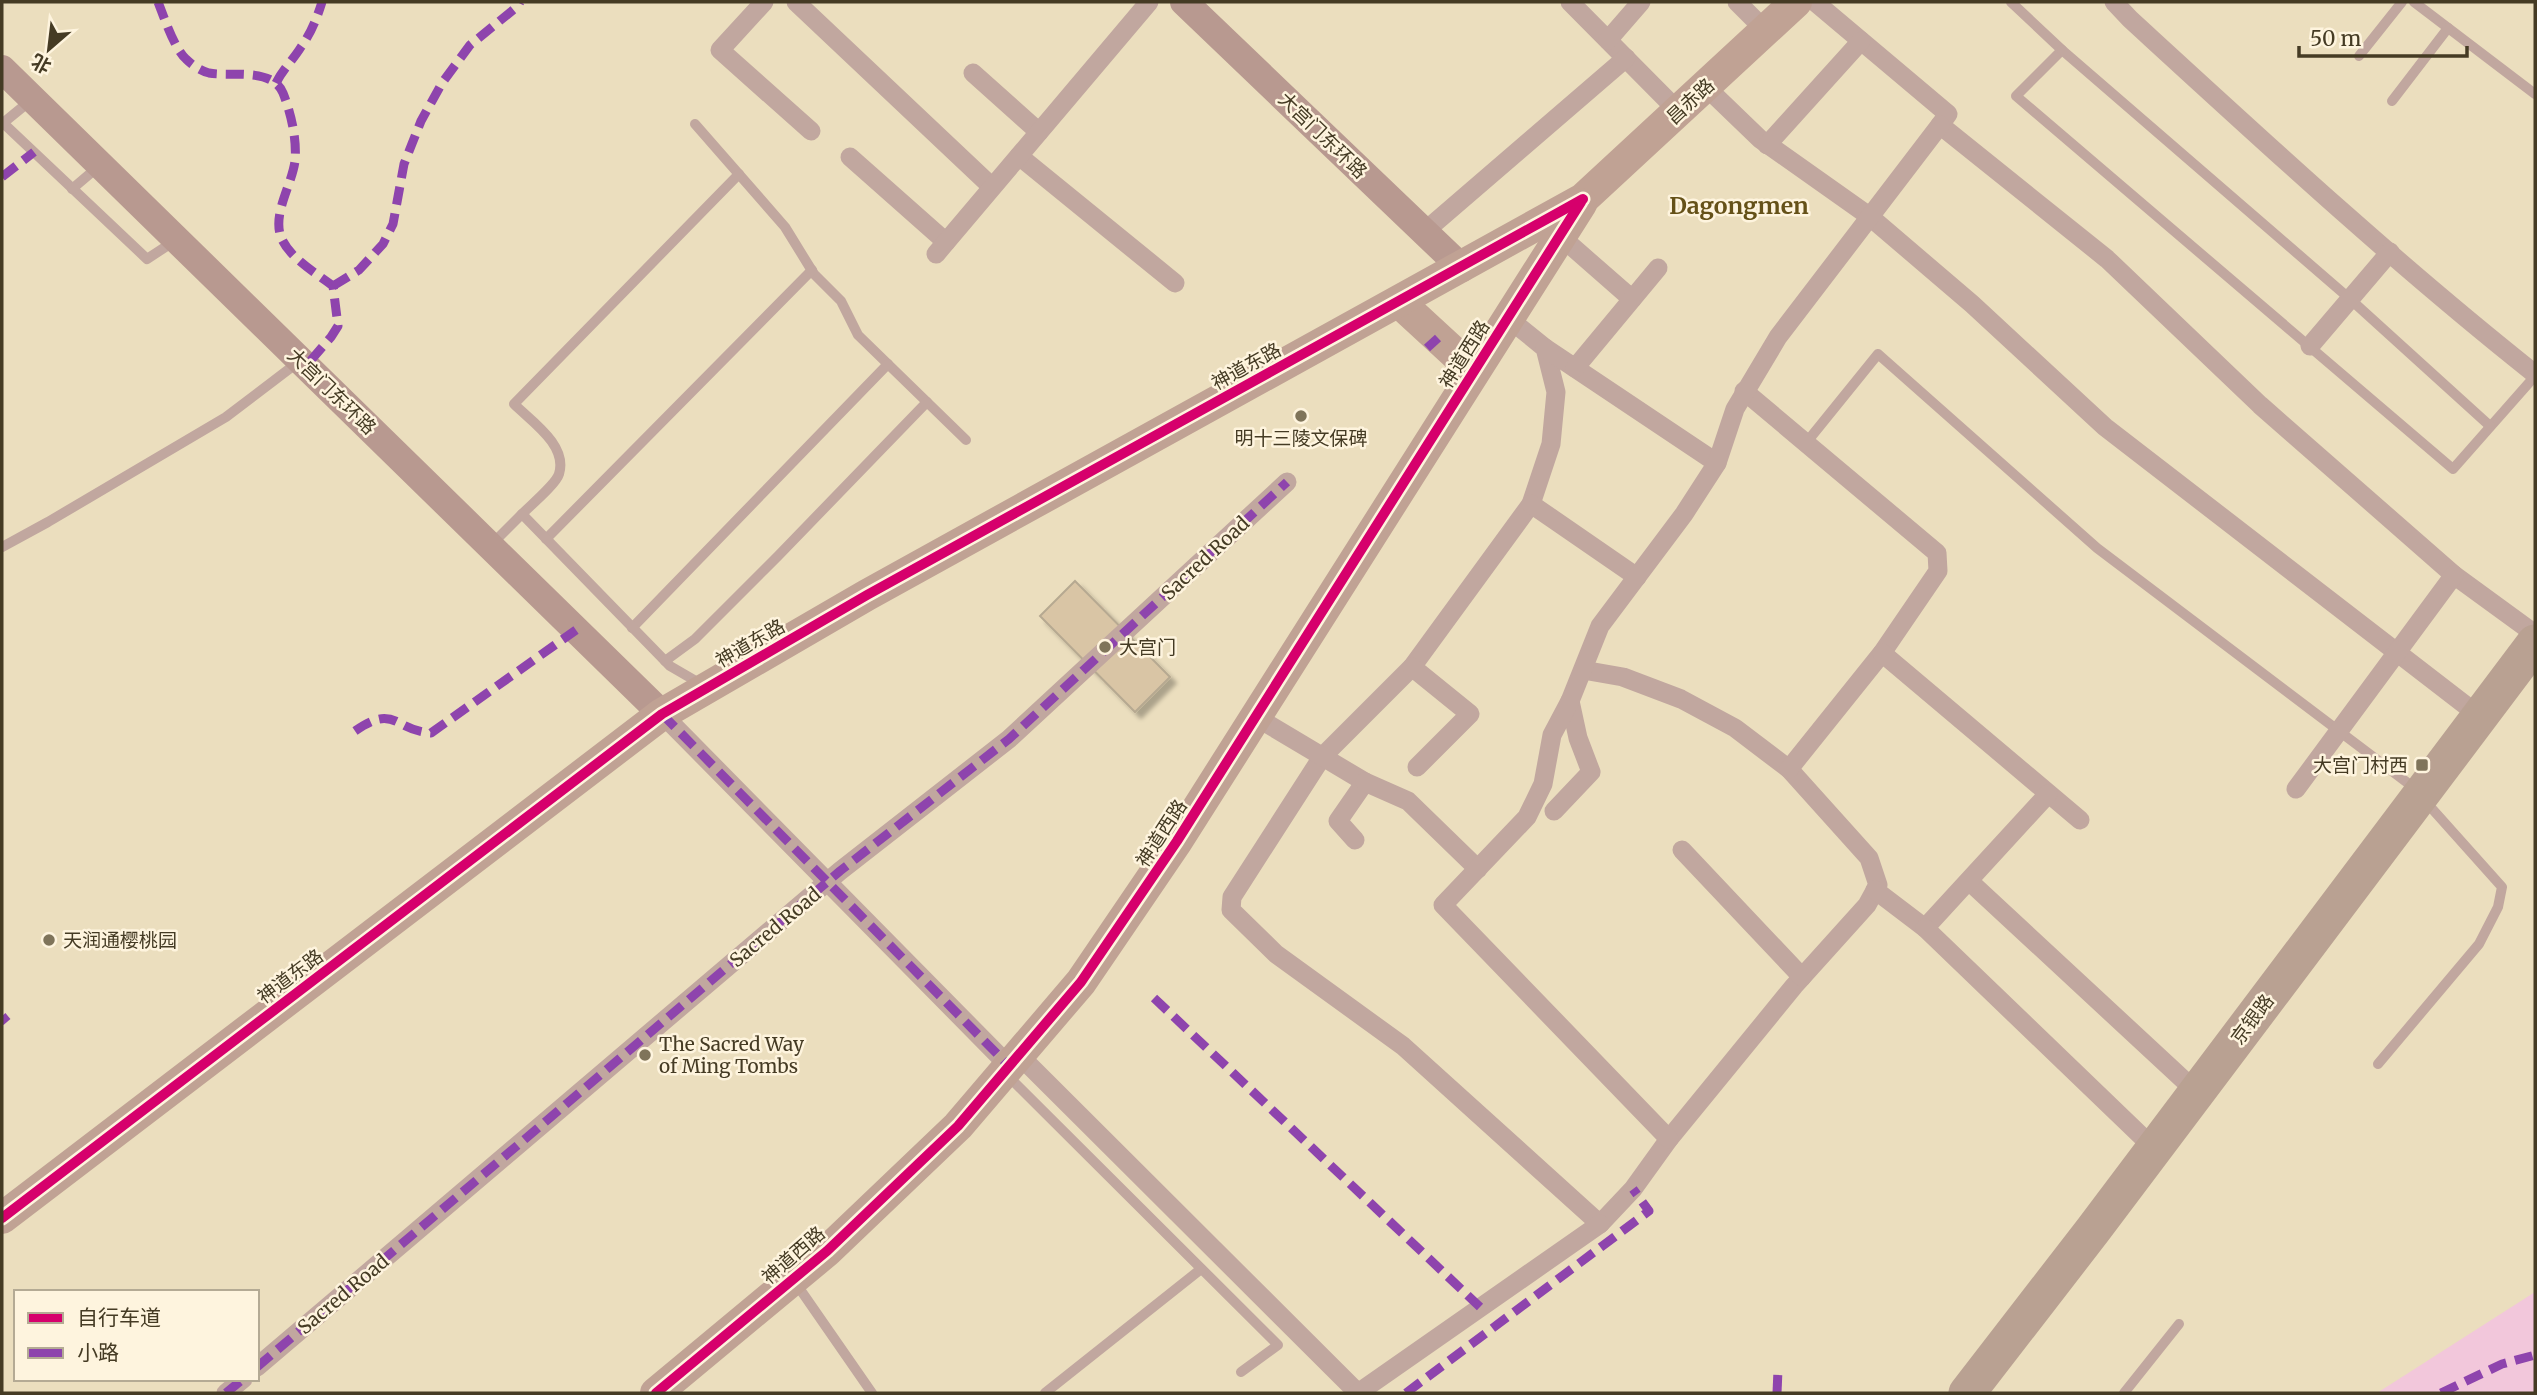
<svg xmlns="http://www.w3.org/2000/svg" width="2537" height="1395" font-family="Merriweather,'Noto Sans SC',serif">
<style>
.green{fill:#f2c7db}
.building{fill:#d9c5a5;stroke:#b6a991;stroke-width:2;filter:url(#shadow)}
.lines{fill:none;stroke-linecap:round;stroke-linejoin:round}
.lane{stroke:#c1a79f;stroke-width:10}
.street{stroke:#c1a79f;stroke-width:19}
.secondary{stroke:#b89990;stroke-width:28}
.primary{stroke:#c0a294;stroke-width:32}
.highway{stroke:#b9a192;stroke-width:37}
.quiet{stroke:#8e44ad;stroke-width:9;stroke-dasharray:18 9;stroke-linecap:butt}
.cycleway-casing{stroke:#fef4de;stroke-width:15}
.cycleway{stroke:#d6006c;stroke-width:10}
.poi-dot{fill:#7f745a;stroke:#fef4de;stroke-width:2.5}
.labels{text-anchor:middle;dominant-baseline:central;stroke-width:5;stroke-linejoin:round;paint-order:stroke}
.street-label{font-size:19px;fill:#453b24;stroke:#fef4de}
.poi-label{font-size:19px;fill:#453b24;stroke:#fef4de;text-anchor:start}
.quarter-label{font-size:23px;font-weight:bold;fill:#655118;stroke:#fef4de}
</style>
<defs>
<filter id="shadow"><feDropShadow dx="6" dy="6" stdDeviation="2" flood-color="#0004"/></filter>
</defs>
<rect width="100%" height="100%" fill="#ebdebe"/>
<path class="green" d="M2535,1292V1393H2377Z"/>
<path class="building" d="M1075,581L1170,677L1135,712L1040,616Z"/>
<g class="lines">
<g class="lane">
<path d="M2011,2L2062,50L2016,96L2453,469L2535,376"/>
<path d="M2414,2L2535,94"/>
<path d="M2062,50L2350,299L2490,426"/>
<path d="M2359,56L2402,2"/>
<path d="M2392,101L2448,28"/>
<path d="M2,122L147,259L173,242"/>
<path d="M3,123L30,101"/>
<path d="M695,124L785,227L814,274L841,301L858,335L966,440"/>
<path d="M72,189L99,166"/>
<path d="M1806,443L1878,354L2097,548L2417,790"/>
<path d="M546,539L812,270"/>
<path d="M493,543L522,514"/>
<path d="M2,547L48,522L226,417L297,363"/>
<path d="M632,628L888,364"/>
<path d="M665,661L695,639L778,556L927,402"/>
<path d="M701,684L670,666L522,514C531,505 556,484 559,474C568,445 531,421 514,404L739,174"/>
<path d="M2378,1064L2479,944L2498,907L2502,887L2426,802"/>
<path d="M1007,1075L1278,1345L1241,1372"/>
<path d="M795,1282L872,1393"/>
<path d="M1045,1393L1201,1269"/>
<path d="M2124,1393L2179,1324"/>
</g>
<g class="street">
<path d="M764,2L720,50L811,131"/>
<path d="M796,2L992,187"/>
<path d="M1570,2L1679,112"/>
<path d="M1737,2L1766,31"/>
<path d="M1815,2L1948,114L1940,125L2107,259L2260,405L2454,575L2535,634"/>
<path d="M2114,2L2130,19C2262,140 2395,263 2535,374"/>
<path d="M1608,40L1641,2"/>
<path d="M973,73L1039,132"/>
<path d="M1706,87L1760,139L1869,216L1972,304L2105,427L2486,721"/>
<path d="M1767,145L1861,41"/>
<path d="M1019,156L1175,283"/>
<path d="M850,157L946,242"/>
<path d="M1424,232L1626,58"/>
<path d="M1560,236L1632,299"/>
<path d="M936,254L1149,2"/>
<path d="M1508,318L1545,348L1556,392L1551,444L1531,504L1412,667L1322,757L1232,897L1231,910L1276,954L1403,1046L1600,1224L1633,1189L1669,1139L1794,986L1867,905L1878,885L1869,858L1789,769L1735,728L1681,699L1623,677L1583,670"/>
<path d="M2310,346L2390,252"/>
<path d="M1545,348L1717,463"/>
<path d="M1575,368L1658,268"/>
<path d="M1744,391L1937,553L1938,571L1882,653L1789,769"/>
<path d="M1531,504L1637,577"/>
<path d="M1882,653L2080,820"/>
<path d="M1412,667L1470,714L1417,767"/>
<path d="M662,714L1009,1066"/>
<path d="M1256,717L1365,782L1338,821L1355,840"/>
<path d="M1365,782L1408,801L1478,869"/>
<path d="M2296,789L2454,575"/>
<path d="M1554,811L1591,772L1578,738L1570,701"/>
<path d="M1682,850L1802,977"/>
<path d="M1969,881L2202,1097"/>
<path d="M1875,890L1925,928L2048,794"/>
<path d="M1925,928L2160,1154"/>
<path d="M1019,1055L1358,1393"/>
<path d="M1669,1139L1443,905L1527,817L1543,784L1552,735L1570,701L1600,626L1684,514L1717,463L1735,409L1778,337L1940,125"/>
<path d="M257,1367L840,871L1009,739L1287,482"/>
<path d="M226,1393L243,1379"/>
<path d="M1358,1393L1600,1224"/>
</g>
<g class="secondary">
<path d="M1184,2L1462,268"/>
<path d="M2,69L662,714"/>
</g>
<g class="primary">
<path d="M1399,302L1474,371"/>
<path d="M2,1218L662,714L867,595L1583,199L1796,2"/>
<path d="M656,1393L827,1251L958,1126L1081,982L1177,841L1581,204"/>
</g>
<path class="highway" d="M1967,1393L2093,1230L2535,643"/>
<g class="quiet">
<path d="M158,2C164,17 174,48 186,59C192,65 201,71 209,73C231,77 272,67 283,93C291,113 297,139 295,161C292,184 274,211 280,234C286,256 316,273 333,286L338,326L331,337L306,366"/>
<path d="M276,83C283,69 293,60 301,47C311,33 317,18 322,2"/>
<path d="M2,177L34,152"/>
<path d="M333,286L359,270L383,244L393,224L404,164L421,121L442,83L470,45L518,6L520,2"/>
<path d="M1427,348L1438,338"/>
<path d="M662,714L1009,1066"/>
<path d="M355,731C396,703 393,730 431,733L576,630"/>
<path d="M1154,998L1480,1307"/>
<path d="M2,1016L7,1022"/>
<path d="M257,1367L840,871L1009,739L1287,482"/>
<path d="M226,1393L243,1379"/>
<path d="M1406,1393L1649,1211L1633,1189"/>
<path d="M1777,1393L1778,1370"/>
<path d="M2441,1393L2502,1364L2535,1355"/>
</g>
<g class="cycleway-casing">
<g id="cycleway">
<path d="M2,1218L662,714L867,595L1583,199"/>
<path d="M656,1393L827,1251L958,1126L1081,982L1177,841L1581,202"/>
</g>
</g>
<use href="#cycleway" class="cycleway"/>
</g>
<g class="poi-dot">
<circle cx="1301" cy="416" r="7"/>
<circle cx="1105" cy="647" r="7"/>
<rect x="2415" y="758" width="14" height="14" rx="3.5"/>
<circle cx="49" cy="940" r="7"/>
<circle cx="645" cy="1055" r="7"/>
</g>
<g class="labels">
<g class="street-label">
<text transform="translate(1690 101) rotate(-43)">昌赤路</text>
<text transform="translate(1323 135) rotate(44)">大宫门东环路</text>
<text transform="translate(1464 354) rotate(-58)">神道西路</text>
<text transform="translate(1246 366) rotate(-29)">神道东路</text>
<text transform="translate(332 391) rotate(44)">大宫门东环路</text>
<text transform="translate(1205 558) rotate(-43)">Sacred Road</text>
<text transform="translate(750 643) rotate(-30)">神道东路</text>
<text transform="translate(1161 833) rotate(-57)">神道西路</text>
<text transform="translate(775 927) rotate(-40)">Sacred Road</text>
<text transform="translate(290 976) rotate(-37)">神道东路</text>
<text transform="translate(2252 1019) rotate(-53)">京银路</text>
<text transform="translate(793 1255) rotate(-41)">神道西路</text>
<text transform="translate(343 1294) rotate(-40)">Sacred Road</text>
</g>
<g class="poi-label">
<text x="1301" y="438" text-anchor="middle">明十三陵文保碑</text>
<text x="1119" y="647">大宫门</text>
<text x="2408" y="765" text-anchor="end">大宫门村西</text>
<text x="63" y="940">天润通樱桃园</text>
<text x="659" y="1044">The Sacred Way<tspan x="659" dy="22">of Ming Tombs</tspan></text>
</g>
<g class="quarter-label">
<text x="1739" y="205">Dagongmen</text>
</g>
</g>
<rect width="2537" height="1395" fill="none" stroke="#453b24" stroke-width="7"/>
<rect x="14" y="1290" width="245" height="91" fill="#fef4de" stroke="#b4aa94" stroke-width="2"/>
<rect x="28" y="1313" width="35" height="10" fill="#d6006c" stroke="#b4aa94" stroke-width="2"/>
<text x="77" y="1325" font-size="21" fill="#453b24">自行车道</text>
<rect x="28" y="1348" width="35" height="10" fill="#8e44ad" stroke="#b4aa94" stroke-width="2"/>
<text x="77" y="1360" font-size="21" fill="#453b24">小路</text>
<g transform="translate(49 49) rotate(208)" stroke="#fef4de" stroke-width="5" paint-order="stroke">
<path d="M0-5L12 26L0 18L-12 26Z" fill="#453b24"/>
<text y="-10" font-size="19" font-weight="bold" text-anchor="middle" fill="#453b24">北</text>
</g>
<path d="M2299 46v10h168v-10" fill="none" stroke="#453b24" stroke-width="3.5"/>
<text x="2310" y="46" font-size="21" fill="#453b24" stroke="#fef4de" stroke-width="5" paint-order="stroke">50 m</text>
</svg>
